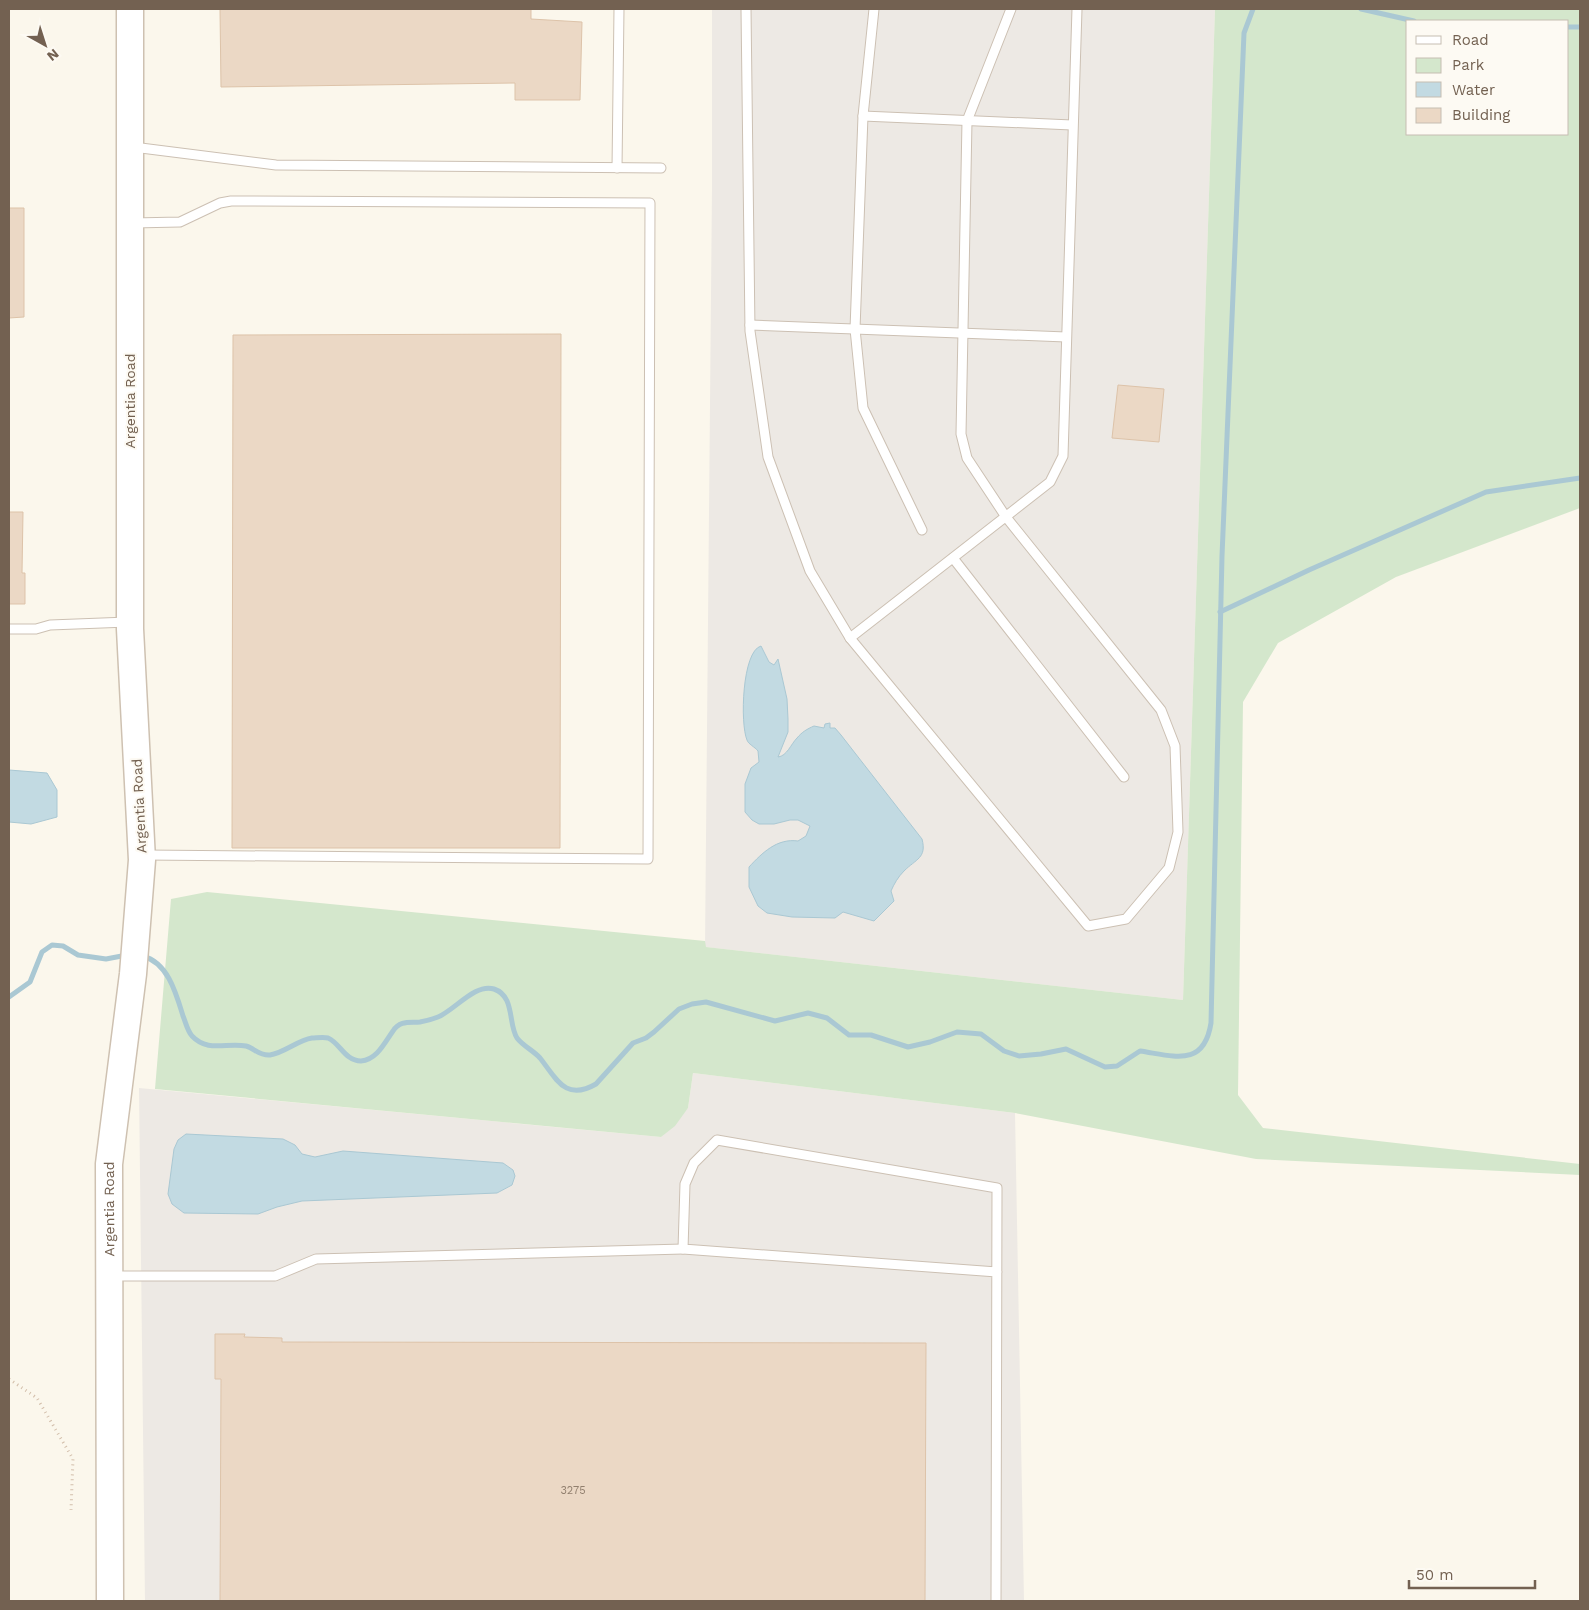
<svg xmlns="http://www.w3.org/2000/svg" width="1589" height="1610" font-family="'Work Sans',sans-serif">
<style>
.industrial{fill:#ede9e4}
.green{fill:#d4e7cc;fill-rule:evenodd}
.water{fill:#c2dae2;stroke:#aac8d3}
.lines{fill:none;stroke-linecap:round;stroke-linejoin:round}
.stream{stroke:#aac8d3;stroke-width:5}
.building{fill:#ebd8c5;stroke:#ddc3a9}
.lane-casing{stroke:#ccc0b3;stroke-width:11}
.secondary-casing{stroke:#cec1b1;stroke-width:29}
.path{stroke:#d2beaa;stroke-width:3;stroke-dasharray:1 4;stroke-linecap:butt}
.lane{stroke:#fff;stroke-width:9}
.secondary{stroke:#fff;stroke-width:26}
.labels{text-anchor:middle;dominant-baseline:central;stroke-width:4;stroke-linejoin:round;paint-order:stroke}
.number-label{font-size:11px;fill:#917f6e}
.street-label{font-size:14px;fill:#736151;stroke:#fdfaf3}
</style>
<rect width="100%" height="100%" fill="#fbf7ec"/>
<g class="industrial">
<path d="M712,9H1215L1183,1000L705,947L712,187Z"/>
<path d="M693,1073L1015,1113L1024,1601H145L139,1088L661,1137L688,1108Z"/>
</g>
<path class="green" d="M1215,9H1580V508L1396,577L1278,643L1243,702L1238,1095L1263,1128L1580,1164V1175L1256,1159L1015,1113L693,1073L688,1108L675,1126L661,1137L155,1089L171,899L207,892L705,941L706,947L1183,1000ZM1408,21H1568V134H1408Z"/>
<g class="water">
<path d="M761,646L769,662L774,665L778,659L787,699L788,719V732L778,757C787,756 791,744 797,738C802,732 807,729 814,726L824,728L825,724L830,723V728H835L841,735L922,839C927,858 916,859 904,871C898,877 894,884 891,891L894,901L874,921L843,912L835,918L792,917L767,913L758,906L749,887V867C762,853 777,838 798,841L806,836L810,826L798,820H790L774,824H759L752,820L745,812V784L751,768L759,762L758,751C755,747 748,744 747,740C740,724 742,651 761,646Z"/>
<path d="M9,770L47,773L57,790V817L31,824L9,822Z"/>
<path d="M186,1134L283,1139L295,1145L302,1154L315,1157L343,1151L503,1163L513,1170L515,1176L512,1185L497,1193L302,1201L277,1207L258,1214L184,1213L172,1204L168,1194L174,1149L178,1140Z"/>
</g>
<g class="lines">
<g class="stream">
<path d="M1361,9L1414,21"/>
<path d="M1568,27H1580"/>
<path d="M1220,612L1309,570L1486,492L1580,478"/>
<path d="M143,956C168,963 176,993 183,1016C186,1023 187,1030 192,1036C208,1053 227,1042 246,1046C254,1048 259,1056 270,1055C284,1053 298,1040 312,1038C316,1038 324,1037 328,1038C340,1043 345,1061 361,1061C377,1060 385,1042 393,1031C400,1020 410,1023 420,1022C426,1021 433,1019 438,1017C455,1010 475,983 494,989C515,996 508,1024 517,1038C523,1046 534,1051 540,1058C556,1078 565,1102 596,1084L633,1043L646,1038L654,1032L679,1009L692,1004L706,1002L775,1021L808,1013L827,1018L849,1035H871L908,1047L930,1042L957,1032L981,1034L1004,1051L1019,1056L1041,1054L1066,1049L1105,1067L1117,1066L1140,1051C1174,1056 1204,1068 1211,1023L1222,556L1244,33L1253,9"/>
<path d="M9,997L30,982L42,952L52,945L63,946L78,955L106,959L127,955"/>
</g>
</g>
<g class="building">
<path d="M220,9H531V19L582,22L580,100H515V83L221,87Z"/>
<path d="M9,208H24V317L9,318Z"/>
<path d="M561,334L560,848H232L233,335Z"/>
<path d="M1118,385L1164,389L1159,442L1112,438Z"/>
<path d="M9,512H23L22,573H25V604H9Z"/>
<path d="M215,1334H245L244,1337L282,1338V1342L926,1343L925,1601H220L221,1379H215Z"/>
</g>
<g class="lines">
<g class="lane-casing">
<g id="lane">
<path d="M746,9L750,331L768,457L810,571L850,638L1088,926L1126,919L1169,868L1178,832L1175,746L1161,710L1006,517L967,458L961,434L967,121L1011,9"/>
<path d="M874,9L863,116L855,329L863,408L922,530"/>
<path d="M863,116L1072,125"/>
<path d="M133,147L276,165L661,168"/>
<path d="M617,168L619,9"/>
<path d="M133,223L180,222L220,203L231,201L650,203L648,859L144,855"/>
<path d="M750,325L1066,337"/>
<path d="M953,558L1124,777"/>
<path d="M9,629H36L50,625L128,622"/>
<path d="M850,638L1050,482L1063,456L1077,9"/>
<path d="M112,1276H275L316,1259L683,1249"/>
<path d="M996,1601L997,1188L717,1140L694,1163L685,1184L683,1249L997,1272"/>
</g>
</g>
<g class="secondary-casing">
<g id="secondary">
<path id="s1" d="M110,1601L109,1164L133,974L142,860L130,629V9"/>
</g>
</g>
<path class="path" d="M9,1379L37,1398L73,1459L71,1510"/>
<use href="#lane" class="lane"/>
<use href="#secondary" class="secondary"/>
</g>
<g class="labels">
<g class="number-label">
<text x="573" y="1490">3275</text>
</g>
<g class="street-label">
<text transform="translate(130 401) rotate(-90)">Argentia Road</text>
<text transform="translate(139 806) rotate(-93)">Argentia Road</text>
<text stroke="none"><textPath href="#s1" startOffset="392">Argentia Road</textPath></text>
</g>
</g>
<rect width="1589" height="1610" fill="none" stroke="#736151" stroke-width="20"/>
<rect x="1406" y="20" width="162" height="115" fill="#fdfaf3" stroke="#c6bdb2"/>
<rect x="1416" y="36" width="25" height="8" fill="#ffffff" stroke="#c6bdb2"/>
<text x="1452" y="45" font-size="15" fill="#736151">Road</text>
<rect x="1416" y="58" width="25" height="15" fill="#d4e7cc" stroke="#c6bdb2"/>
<text x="1452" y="70" font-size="15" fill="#736151">Park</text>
<rect x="1416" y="82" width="25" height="15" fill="#c2dae2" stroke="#c6bdb2"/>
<text x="1452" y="95" font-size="15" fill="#736151">Water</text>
<rect x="1416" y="108" width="25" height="15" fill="#ebd8c5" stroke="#c6bdb2"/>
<text x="1452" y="120" font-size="15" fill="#736151">Building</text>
<g transform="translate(45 45) rotate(141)" stroke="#fdfaf3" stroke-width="4" paint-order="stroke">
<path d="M0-4L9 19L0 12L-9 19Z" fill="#736151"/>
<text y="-8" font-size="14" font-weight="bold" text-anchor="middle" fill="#736151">N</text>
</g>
<path d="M1409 1580v8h126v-8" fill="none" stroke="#736151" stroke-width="2.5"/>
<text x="1416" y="1580" font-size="15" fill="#736151" stroke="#fdfaf3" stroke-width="4" paint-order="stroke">50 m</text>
</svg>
